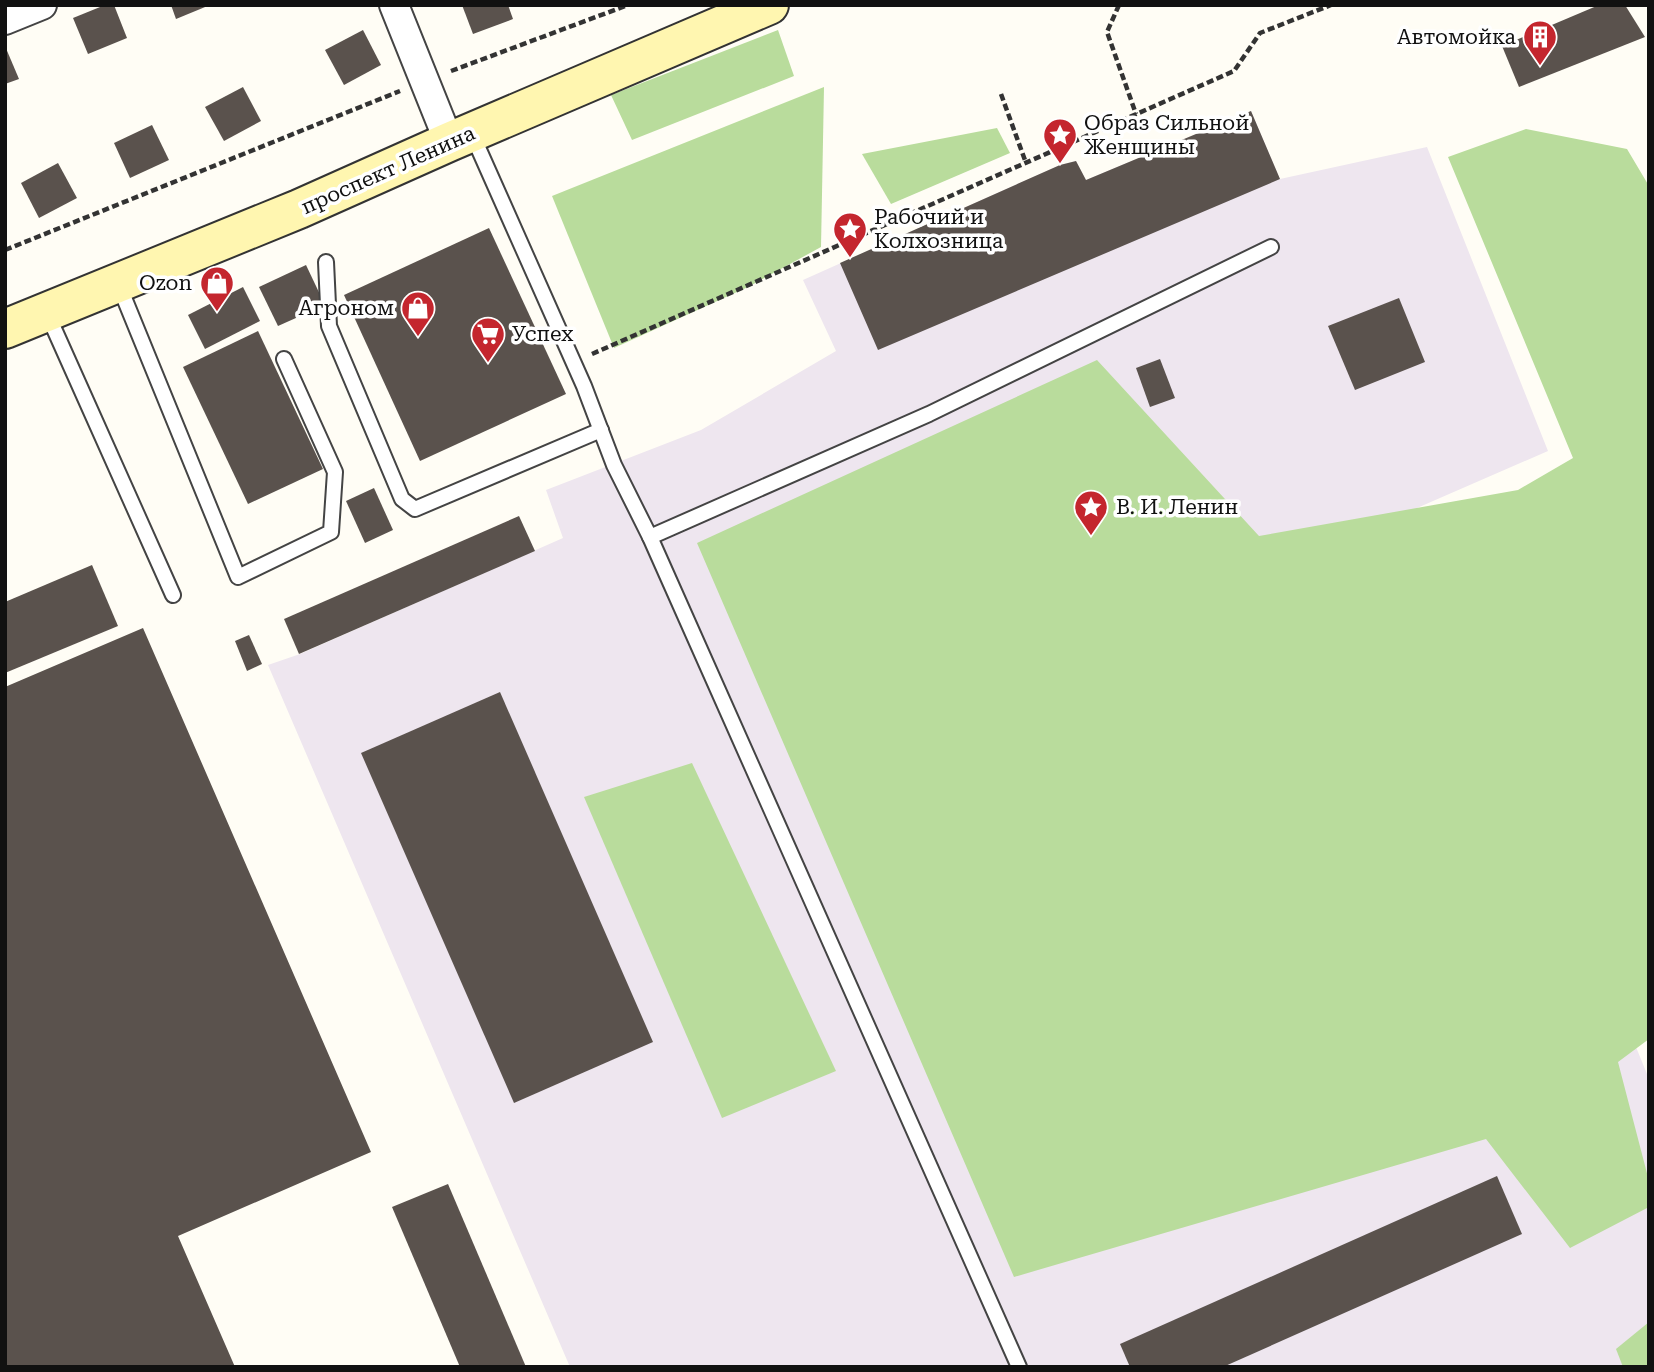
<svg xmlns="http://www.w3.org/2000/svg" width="1654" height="1372" font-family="'Roboto Serif',serif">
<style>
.industrial{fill:#eee6ef}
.forest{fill:#b9dc9c}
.building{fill:#5a524d}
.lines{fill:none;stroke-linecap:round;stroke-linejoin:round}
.lane-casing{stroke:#444;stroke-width:18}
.street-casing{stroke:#444;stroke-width:32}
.secondary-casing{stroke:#333;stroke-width:42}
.path{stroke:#333;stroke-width:4.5;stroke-dasharray:7 3.5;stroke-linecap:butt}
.lane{stroke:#fff;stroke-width:14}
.street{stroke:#fff;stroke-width:28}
.secondary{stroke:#fff6b0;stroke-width:38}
.labels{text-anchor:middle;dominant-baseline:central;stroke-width:7;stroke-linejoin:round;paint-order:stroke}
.poi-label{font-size:21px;fill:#111;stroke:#fff;text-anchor:start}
.street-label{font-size:21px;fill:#111;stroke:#fff}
</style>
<rect width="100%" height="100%" fill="#fffdf5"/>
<path class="industrial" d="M1251,111L1280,179L1427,147L1548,451L1417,508L1649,1079V1367H570L268,665L300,654L563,538L546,490L701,430L836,351L803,280L1060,165L1076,161L1086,180Z"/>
<g class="forest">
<path d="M778,30L794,76L632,140L611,95Z"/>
<path d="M824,87L821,247L748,287L614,348L552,196Z"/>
<path d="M997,128L1010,153L891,204L862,154Z"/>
<path d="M1526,129L1627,149L1649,186V1039L1618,1062L1649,1181V1207L1570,1248L1486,1139L1014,1277L697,543L1097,360L1259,536L1518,490L1573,458L1448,157Z"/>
<path d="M692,763L836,1071L722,1118L584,797Z"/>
<path d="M1649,1322V1367H1623L1616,1349Z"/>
</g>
<g class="building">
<path d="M105,5H114L127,38L88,54L73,18Z"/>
<path d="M171,5H210L176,19Z"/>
<path d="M462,5H508L513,19L473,34Z"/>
<path d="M1599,5H1625L1645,37L1519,87L1502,46Z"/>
<path d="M363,30L381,65L344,85L325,50Z"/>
<path d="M5,46L19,79L5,84Z"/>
<path d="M243,87L261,121L224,141L205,107Z"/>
<path d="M1251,111L1280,179L878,350L840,263L1060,165L1076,161L1086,180Z"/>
<path d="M152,125L169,160L130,178L114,143Z"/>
<path d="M58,163L77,198L39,218L21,183Z"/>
<path d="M489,228L566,394L420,461L344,295Z"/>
<path d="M306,265L325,305L278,326L259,287Z"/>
<path d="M243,287L260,321L205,349L188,315Z"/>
<path d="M1399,298L1425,362L1355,390L1328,326Z"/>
<path d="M258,331L323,469L248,504L183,367Z"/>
<path d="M1160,359L1175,398L1150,407L1136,368Z"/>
<path d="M374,488L393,530L365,543L346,501Z"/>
<path d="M519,516L535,551L299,654L284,619Z"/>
<path d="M92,565L118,626L5,673V602Z"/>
<path d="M143,628L371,1152L178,1236L235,1367H5V687Z"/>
<path d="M249,635L262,664L247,671L235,641Z"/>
<path d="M500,692L653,1042L514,1103L361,753Z"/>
<path d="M1497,1176L1522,1234L1223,1367H1130L1120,1344Z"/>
<path d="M448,1184L526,1367H460L392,1207Z"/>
</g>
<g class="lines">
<g class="lane-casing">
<g id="lane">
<path d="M472,134L584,386L614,465L650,537L1019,1367"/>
<path d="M326,262L329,326L402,499L415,509L601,430"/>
<path d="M118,283L238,577L331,532L335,472L284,359"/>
<path d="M47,313L173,595"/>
<path d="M650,537L929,414L1271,247"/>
</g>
</g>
<g class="street-casing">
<g id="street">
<path d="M394,5L449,142"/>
<path d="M5,20L42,5"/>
</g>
</g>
<g class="secondary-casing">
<path id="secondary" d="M5,329L299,209L449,142L769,5"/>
</g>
<g class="path">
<path d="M1119,5L1107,32L1136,114"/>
<path d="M451,71L628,5"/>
<path d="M1001,94L1026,163"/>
<path d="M5,250L400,91"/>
<path d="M592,354L1234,71L1260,33L1331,5"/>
</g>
<use href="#lane" class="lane"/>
<use href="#street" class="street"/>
<use href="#secondary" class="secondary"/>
</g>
<defs>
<g id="building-pin" transform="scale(1.75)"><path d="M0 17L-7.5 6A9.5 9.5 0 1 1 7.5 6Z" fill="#c4262e" stroke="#fff"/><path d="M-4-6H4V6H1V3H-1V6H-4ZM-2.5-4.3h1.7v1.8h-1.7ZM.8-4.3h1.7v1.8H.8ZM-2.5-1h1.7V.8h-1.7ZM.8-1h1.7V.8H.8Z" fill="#fff"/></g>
<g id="sight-pin" transform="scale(1.75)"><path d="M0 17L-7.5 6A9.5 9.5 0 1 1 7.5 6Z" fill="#c4262e" stroke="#fff"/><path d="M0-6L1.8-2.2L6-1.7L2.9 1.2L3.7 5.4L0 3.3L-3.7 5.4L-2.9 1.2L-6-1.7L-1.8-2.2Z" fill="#fff"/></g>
<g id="shop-pin" transform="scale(1.75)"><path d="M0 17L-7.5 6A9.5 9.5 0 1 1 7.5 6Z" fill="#c4262e" stroke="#fff"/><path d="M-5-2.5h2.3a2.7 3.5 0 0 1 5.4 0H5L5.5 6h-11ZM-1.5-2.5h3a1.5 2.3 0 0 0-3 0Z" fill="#fff"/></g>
<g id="supermarket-pin" transform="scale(1.75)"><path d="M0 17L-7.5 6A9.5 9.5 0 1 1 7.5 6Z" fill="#c4262e" stroke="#fff"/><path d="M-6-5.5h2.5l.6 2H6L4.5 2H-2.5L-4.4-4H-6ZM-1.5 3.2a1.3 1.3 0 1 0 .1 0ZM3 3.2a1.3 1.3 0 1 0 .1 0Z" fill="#fff"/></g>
</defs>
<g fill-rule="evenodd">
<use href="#building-pin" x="1540" y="37"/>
<use href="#sight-pin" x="1060" y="135"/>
<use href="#sight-pin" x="850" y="229"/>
<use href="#shop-pin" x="217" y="283"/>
<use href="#shop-pin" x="418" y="308"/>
<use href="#supermarket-pin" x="488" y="334"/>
<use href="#sight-pin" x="1091" y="507"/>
</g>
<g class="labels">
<g class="poi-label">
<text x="1516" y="37" text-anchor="end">Автомойка</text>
<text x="1084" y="123">Образ Сильной<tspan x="1084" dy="24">Женщины</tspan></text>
<text x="874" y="217">Рабочий и<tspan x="874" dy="24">Колхозница</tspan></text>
<text x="192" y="283" text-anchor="end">Ozon</text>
<text x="394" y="308" text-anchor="end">Агроном</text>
<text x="512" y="334">Успех</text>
<text x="1116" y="507">В. И. Ленин</text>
</g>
<g class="street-label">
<text transform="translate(388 170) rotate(-24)">проспект Ленина</text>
</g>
</g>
<rect width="1654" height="1372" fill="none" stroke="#111111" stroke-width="14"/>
</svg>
